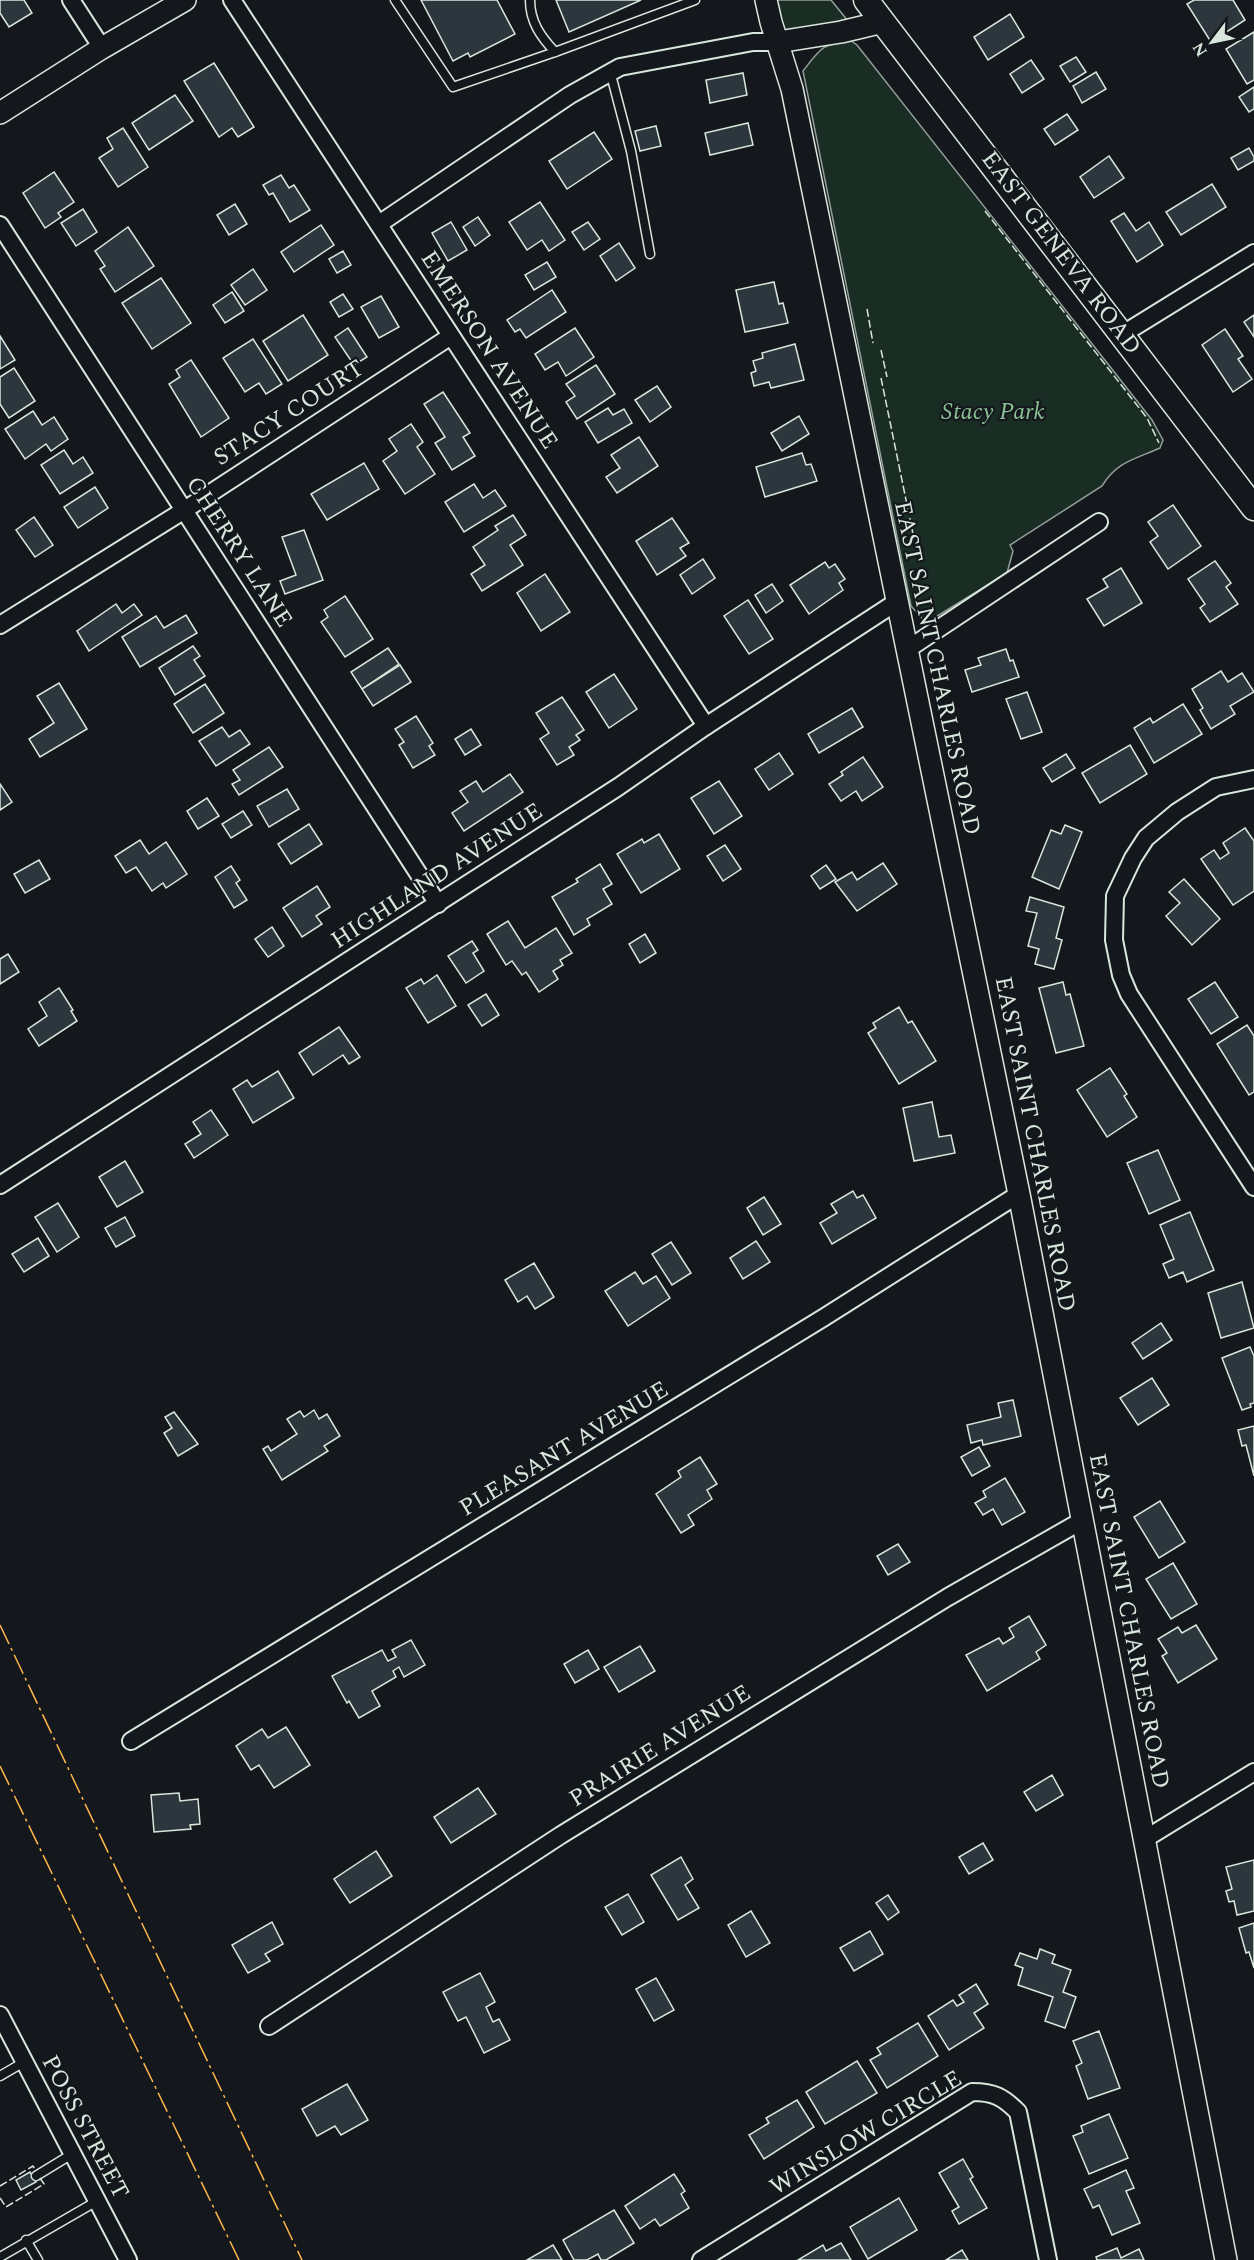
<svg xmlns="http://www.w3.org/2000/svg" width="1254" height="2260" font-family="Spectral,serif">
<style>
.green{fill:#1a2d24;stroke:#939e99;stroke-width:1.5}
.building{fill:#2c363c;stroke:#d8e6dc;stroke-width:1.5}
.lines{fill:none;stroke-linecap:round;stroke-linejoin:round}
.service-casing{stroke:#d8e6dc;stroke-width:11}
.minor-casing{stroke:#d8e6dc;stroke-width:20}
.tertiary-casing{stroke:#d8e6dc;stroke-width:24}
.secondary-casing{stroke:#d8e6dc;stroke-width:27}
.service{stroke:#14181c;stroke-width:8}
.minor{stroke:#14181c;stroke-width:16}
.tertiary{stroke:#14181c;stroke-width:21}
.secondary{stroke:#14181c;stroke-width:24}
.fence{stroke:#d8e6dc;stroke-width:1.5;stroke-dasharray:8 3;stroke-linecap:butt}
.power{stroke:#ffb74d;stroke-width:1.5;stroke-dasharray:21 4.5 3 4.5;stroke-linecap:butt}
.labels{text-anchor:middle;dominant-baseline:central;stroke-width:4.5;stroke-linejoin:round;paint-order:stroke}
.street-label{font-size:24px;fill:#d8e6dc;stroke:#14181c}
.park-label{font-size:24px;font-style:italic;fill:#8ac095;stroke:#14181c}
</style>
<rect width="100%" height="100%" fill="#14181c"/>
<g class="green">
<path d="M776,0H831L848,21L787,32L782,29Z"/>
<path d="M850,40L857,45L1152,420L1163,440L1160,448C1136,459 1117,461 1102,486L1010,545L1013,551L1007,573L926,623L911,606L803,71C821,48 821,45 850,40Z"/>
</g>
<g class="building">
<path d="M0,0H24L32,13L9,27L0,13Z"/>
<path d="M421,0H497L515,34L470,57L468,53L453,61Z"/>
<path d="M556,0H641L569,32Z"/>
<path d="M1194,0H1233L1245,20L1211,42L1187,4Z"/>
<path d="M1010,14L1024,37L988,60L974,37Z"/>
<path d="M1254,32V80L1247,84L1226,49Z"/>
<path d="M1076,57L1086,72L1070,82L1060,66Z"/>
<path d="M1031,60L1044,79L1022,93L1010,74Z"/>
<path d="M214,63L254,127L238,137L232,128L219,137L184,81Z"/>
<path d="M1096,72L1106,89L1082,103L1073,86Z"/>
<path d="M743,73L747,95L710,103L706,80Z"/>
<path d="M1254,87V109L1249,112L1239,97Z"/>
<path d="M175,95L193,121L149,150L132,123Z"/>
<path d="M1067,114L1078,130L1055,145L1044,129Z"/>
<path d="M748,123L753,145L710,155L705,133Z"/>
<path d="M656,126L661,146L640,151L635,131Z"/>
<path d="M123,128L148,167L118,187L99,158L113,149L107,138Z"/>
<path d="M594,132L612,159L567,189L549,161Z"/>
<path d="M1249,148L1254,157V161L1238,170L1231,158Z"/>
<path d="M1109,156L1124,178L1094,198L1080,177Z"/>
<path d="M54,172L74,202L58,213L61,217L45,228L23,193Z"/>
<path d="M281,175L289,188L294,185L310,210L290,222L273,193L269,195L263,185Z"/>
<path d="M1212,184L1226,207L1181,235L1166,212Z"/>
<path d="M540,202L565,240L549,251L542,240L527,250L509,222Z"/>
<path d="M235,204L247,224L229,235L217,215Z"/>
<path d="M83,209L97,232L76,246L61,223Z"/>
<path d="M1124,213L1136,231L1149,222L1163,245L1137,262L1111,221Z"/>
<path d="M478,217L490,235L475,246L463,227Z"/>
<path d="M451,222L467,250L448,261L432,233Z"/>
<path d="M588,222L600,239L584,250L572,232Z"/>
<path d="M321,225L334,245L294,272L281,252Z"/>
<path d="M128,227L154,266L115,292L100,269L105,266L95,251Z"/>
<path d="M619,243L635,268L616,281L600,256Z"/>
<path d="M343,251L351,265L337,273L329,259Z"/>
<path d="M547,262L556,277L534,290L525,275Z"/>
<path d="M253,269L267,290L245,305L231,285Z"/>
<path d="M161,278L191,323L152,349L122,303Z"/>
<path d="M774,282L779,304L783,303L788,323L745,332L736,290Z"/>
<path d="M552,290L566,312L526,338L520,329L515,332L507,320Z"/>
<path d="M232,292L244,311L225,323L213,305Z"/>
<path d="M343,294L353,309L339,317L330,302Z"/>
<path d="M381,296L399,327L379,338L361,307Z"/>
<path d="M303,315L328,355L288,381L263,341Z"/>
<path d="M1254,315V337L1244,322Z"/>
<path d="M348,328L367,357L354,365L335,337Z"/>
<path d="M575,328L594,357L566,376L558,362L545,370L535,354Z"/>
<path d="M1225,329L1243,356L1238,359L1252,379L1233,392L1202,345Z"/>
<path d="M0,336L15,360L0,369Z"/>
<path d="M253,339L282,384L266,394L259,383L245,392L223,358Z"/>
<path d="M795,344L804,380L771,388L769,382L754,386L751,373L756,371L753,361L763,358L762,353Z"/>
<path d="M191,360L229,418L201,437L169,384L180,377L176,370Z"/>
<path d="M596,365L615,394L577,419L566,402L575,396L566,384Z"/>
<path d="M14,368L35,401L9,418L0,404V377Z"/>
<path d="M657,386L671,407L650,422L635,400Z"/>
<path d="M443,392L470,433L463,437L475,456L452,470L435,443L445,437L424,404Z"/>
<path d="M608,408L613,415L624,409L632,423L598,443L585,422Z"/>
<path d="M33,411L42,425L54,417L68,439L51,451L46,444L25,459L5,429Z"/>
<path d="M799,416L809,434L782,451L771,433Z"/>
<path d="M411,424L423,442L417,447L435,474L405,494L383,461L397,451L389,439Z"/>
<path d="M639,437L658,466L617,493L606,477L620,468L611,455Z"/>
<path d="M64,450L73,464L83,457L93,473L60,494L41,465Z"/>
<path d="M802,453L806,465L811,464L817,481L765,497L756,467Z"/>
<path d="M364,463L379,489L327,520L311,494Z"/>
<path d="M474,484L483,498L495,490L506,506L464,532L445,502Z"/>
<path d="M95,487L108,508L78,528L64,507Z"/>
<path d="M1173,505L1201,546L1168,569L1150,542L1158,536L1148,522Z"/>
<path d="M513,515L526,535L510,545L523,565L482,591L471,574L485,565L473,547L498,530L495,526Z"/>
<path d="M34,517L53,545L35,557L16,530Z"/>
<path d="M672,518L689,543L680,548L686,556L657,575L636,541Z"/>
<path d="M304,530L323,580L285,594L280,581L296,575L282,537Z"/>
<path d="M703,559L715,578L692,594L680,575Z"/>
<path d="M1215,561L1231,583L1226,587L1238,604L1210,622L1200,608L1205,604L1188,579Z"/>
<path d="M825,562L829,568L835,564L845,579L839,583L843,590L809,614L790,585Z"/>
<path d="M1121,568L1142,603L1104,626L1087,599L1108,587L1103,579Z"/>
<path d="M545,574L570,612L541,631L517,593Z"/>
<path d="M772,584L783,601L766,613L755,595Z"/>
<path d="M345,596L373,639L345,657L321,622L328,617L324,610Z"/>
<path d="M748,600L773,639L749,654L724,616Z"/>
<path d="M116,604L122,613L134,604L142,615L89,651L77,631Z"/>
<path d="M186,615L197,633L140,667L122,637L156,616L164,628Z"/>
<path d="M193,646L200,656L194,660L205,676L175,695L159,668Z"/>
<path d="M388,648L399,664L362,689L351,672Z"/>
<path d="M1006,649L1010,661L1013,660L1019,677L972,692L965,670L981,665L978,658Z"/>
<path d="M400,665L411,682L373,706L362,689Z"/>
<path d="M1221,671L1228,682L1242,673L1254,692L1230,706L1235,714L1211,729L1200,710L1203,708L1192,689Z"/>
<path d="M614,674L637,709L609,728L586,692Z"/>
<path d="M59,683L87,729L40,757L29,739L54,723L37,696Z"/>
<path d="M205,684L224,713L193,733L174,704Z"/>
<path d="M1027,692L1042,732L1021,739L1006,699Z"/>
<path d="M562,697L584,730L576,735L580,740L569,747L574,755L557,765L540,739L549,733L536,713Z"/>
<path d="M1183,704L1202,734L1154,763L1134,728L1150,718L1153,723Z"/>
<path d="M852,708L863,727L819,753L808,734Z"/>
<path d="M416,716L433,743L429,746L435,755L413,768L399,745L404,742L395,729Z"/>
<path d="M222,727L229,737L240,730L250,744L216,766L199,741Z"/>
<path d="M471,729L481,745L465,755L455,739Z"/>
<path d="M1130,745L1147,774L1100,803L1082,773Z"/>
<path d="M269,747L283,767L239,795L232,784L240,780L233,770Z"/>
<path d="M779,753L793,774L769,790L755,769Z"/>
<path d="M1066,754L1075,768L1052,782L1043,768Z"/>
<path d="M863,757L883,787L862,801L856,791L841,801L829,784L843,775L841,772Z"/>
<path d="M510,774L523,792L464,831L452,813L468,802L460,791L476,781L483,792Z"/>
<path d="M719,781L742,816L714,834L691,798Z"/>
<path d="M0,784L12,802L0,810Z"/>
<path d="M287,789L299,809L269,827L257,806Z"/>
<path d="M207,798L219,816L198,829L187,811Z"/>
<path d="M243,811L252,825L231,838L222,824Z"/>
<path d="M309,824L322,844L291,864L278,844Z"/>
<path d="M1065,825L1082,832L1059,889L1032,877L1051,830L1061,834Z"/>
<path d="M1245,828L1254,841V891L1233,905L1201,859L1214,850L1220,859L1229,853L1223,843Z"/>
<path d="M659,834L680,869L641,893L617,854L642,839L644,843Z"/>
<path d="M140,840L149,854L166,842L187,874L166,888L163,883L152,891L136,867L126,873L115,856Z"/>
<path d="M725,845L741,869L723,881L707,856Z"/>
<path d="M39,860L50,879L25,893L14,874Z"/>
<path d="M883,863L897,884L857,911L835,882L852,872L857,880Z"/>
<path d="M600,864L612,884L603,889L612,904L587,919L590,925L574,935L552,897L578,882L576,879Z"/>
<path d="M826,865L836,879L820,889L811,876Z"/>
<path d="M231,866L240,880L236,883L247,900L234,908L215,877Z"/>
<path d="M1184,879L1220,919L1192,945L1166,916L1180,903L1169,892Z"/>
<path d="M317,886L330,907L316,916L322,924L302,937L283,908Z"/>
<path d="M1030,897L1064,907L1056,938L1062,940L1054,969L1035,964L1039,949L1028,946L1037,913L1026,911Z"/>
<path d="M508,921L525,948L556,928L572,953L560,960L563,965L553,971L558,979L539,992L526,972L522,975L512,961L506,965L487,934Z"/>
<path d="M272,927L284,946L268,957L255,939Z"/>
<path d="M645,934L656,953L640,963L629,944Z"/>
<path d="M472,941L478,950L473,953L484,971L466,983L448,956Z"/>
<path d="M8,954L19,972L0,984V959Z"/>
<path d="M437,975L456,1006L428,1023L406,988L421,979L424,984Z"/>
<path d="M1063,982L1066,995L1070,994L1084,1046L1056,1053L1039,988Z"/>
<path d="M1215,982L1238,1017L1211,1034L1188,999Z"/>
<path d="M59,988L73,1010L71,1011L77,1021L39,1046L28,1029L47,1016L39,1002Z"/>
<path d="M486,994L499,1015L482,1026L468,1005Z"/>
<path d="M899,1007L908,1023L912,1021L936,1061L899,1084L868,1033L876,1028L873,1023Z"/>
<path d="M1247,1025L1254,1036V1092L1249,1095L1217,1044Z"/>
<path d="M339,1027L360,1057L349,1064L343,1055L313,1075L299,1053Z"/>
<path d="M1110,1068L1127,1094L1124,1096L1137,1117L1107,1137L1077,1090Z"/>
<path d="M278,1071L294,1098L253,1123L233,1089L247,1080L252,1087Z"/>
<path d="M932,1102L939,1137L951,1135L955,1153L914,1161L903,1108Z"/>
<path d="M211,1110L228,1135L194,1158L185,1144L201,1134L193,1122Z"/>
<path d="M1158,1150L1180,1200L1149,1214L1127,1163Z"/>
<path d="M125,1161L143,1192L117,1207L99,1177Z"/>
<path d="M853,1191L857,1198L863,1195L876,1218L832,1244L820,1223L837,1213L831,1204Z"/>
<path d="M764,1197L781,1224L763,1235L747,1208Z"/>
<path d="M58,1203L79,1237L57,1252L35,1217Z"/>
<path d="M1190,1212L1214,1270L1187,1282L1183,1272L1169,1278L1163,1264L1174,1259L1160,1225Z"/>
<path d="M125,1217L135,1236L116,1247L105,1228Z"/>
<path d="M38,1238L49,1256L24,1272L12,1254Z"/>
<path d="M756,1241L770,1262L743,1279L730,1258Z"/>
<path d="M671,1242L691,1273L672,1285L652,1254Z"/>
<path d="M534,1263L554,1297L535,1309L527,1296L518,1302L505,1280Z"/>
<path d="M635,1272L643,1284L656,1276L670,1298L628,1326L605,1291Z"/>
<path d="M1242,1282L1254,1328L1221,1338L1208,1293Z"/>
<path d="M1161,1323L1172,1340L1143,1359L1132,1343Z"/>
<path d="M1250,1347L1254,1356V1403L1250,1404L1251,1407L1242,1410L1222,1358Z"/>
<path d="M1152,1378L1169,1405L1138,1425L1120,1398Z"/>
<path d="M1013,1400L1021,1436L983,1445L982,1440L971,1443L967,1425L1001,1417L998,1403Z"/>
<path d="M314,1410L319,1419L327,1414L340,1436L324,1446L328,1451L282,1480L263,1449L268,1446L271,1451L297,1434L287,1419L300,1411L304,1417Z"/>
<path d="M174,1412L198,1444L178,1456L164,1433L172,1428L165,1417Z"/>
<path d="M1254,1426V1476L1246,1445L1242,1446L1238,1430Z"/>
<path d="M979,1447L990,1466L972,1476L961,1457Z"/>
<path d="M700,1457L717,1484L707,1490L712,1499L688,1515L694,1525L681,1533L656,1494L681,1477L678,1471Z"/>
<path d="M1005,1478L1025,1512L1002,1525L993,1509L983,1515L975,1503L986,1497L983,1491Z"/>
<path d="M1160,1501L1185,1542L1159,1558L1134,1517Z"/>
<path d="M898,1544L910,1562L888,1575L877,1556Z"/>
<path d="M1173,1563L1197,1604L1171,1619L1146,1579Z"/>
<path d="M1029,1616L1046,1645L1036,1652L1040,1659L987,1691L966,1655L999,1638L1003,1644L1014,1637L1009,1628Z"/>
<path d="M1196,1625L1217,1659L1178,1683L1162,1656L1167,1653L1158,1639L1178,1627L1182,1633Z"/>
<path d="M411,1640L425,1665L404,1677L399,1667L393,1671L396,1677L372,1691L380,1706L359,1718L349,1701L347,1703L332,1676L382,1650L388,1661L396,1657L392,1650Z"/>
<path d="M640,1646L655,1671L619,1692L604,1667Z"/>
<path d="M588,1650L599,1669L575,1683L564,1664Z"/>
<path d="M286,1727L310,1765L274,1788L259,1765L251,1770L236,1746L262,1729L268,1738Z"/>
<path d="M1052,1775L1063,1795L1036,1811L1024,1792Z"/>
<path d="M478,1788L496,1814L451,1843L434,1817Z"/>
<path d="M179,1793L180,1801L198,1799L200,1824L190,1825L191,1829L154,1832L151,1795Z"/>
<path d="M983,1843L993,1860L969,1874L959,1857Z"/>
<path d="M376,1851L392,1876L350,1903L334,1879Z"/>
<path d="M681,1857L693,1879L685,1885L699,1908L678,1920L651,1875Z"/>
<path d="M1254,1860V1911L1237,1915L1234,1901L1229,1902L1226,1891L1232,1889L1226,1867Z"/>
<path d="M628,1894L644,1922L622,1935L605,1907Z"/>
<path d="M888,1895L899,1912L888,1920L876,1903Z"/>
<path d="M751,1911L770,1943L746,1957L728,1925Z"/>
<path d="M272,1922L283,1944L265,1954L270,1961L248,1973L232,1945Z"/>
<path d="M1254,1923V1968L1249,1952L1246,1953L1239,1928Z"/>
<path d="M870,1931L883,1954L854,1971L840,1948Z"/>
<path d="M1040,1949L1055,1955L1052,1963L1071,1970L1063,1992L1076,1997L1065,2028L1045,2021L1053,1997L1018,1985L1023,1968L1015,1965L1020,1953L1037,1959Z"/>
<path d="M480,1973L495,2002L486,2007L493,2022L499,2019L510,2040L484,2053L466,2017L458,2021L443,1992Z"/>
<path d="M656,1978L674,2010L654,2021L636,1989Z"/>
<path d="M976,1984L988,2004L974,2013L984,2028L949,2050L928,2016L953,2000L957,2006L964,2002L959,1995Z"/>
<path d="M918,2023L938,2056L887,2088L870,2060L881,2054L877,2048Z"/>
<path d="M1099,2031L1120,2088L1088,2099L1076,2066L1082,2063L1073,2041Z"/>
<path d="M857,2061L877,2093L825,2124L806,2092Z"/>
<path d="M347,2084L368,2120L341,2135L335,2126L317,2136L302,2109Z"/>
<path d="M797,2100L814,2127L764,2159L749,2135L769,2123L766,2118Z"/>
<path d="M1109,2114L1128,2158L1089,2174L1073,2136L1083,2132L1081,2126Z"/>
<path d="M963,2159L973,2177L970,2179L987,2208L959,2224L952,2211L959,2207L939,2173Z"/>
<path d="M1126,2170L1134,2188L1126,2191L1140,2223L1112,2235L1099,2205L1093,2208L1084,2189Z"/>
<path d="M30,2172L36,2182L21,2190L16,2180Z"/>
<path d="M674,2174L685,2191L681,2194L689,2208L660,2226L655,2219L640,2229L625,2206Z"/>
<path d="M899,2198L917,2230L868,2259L850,2227Z"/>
<path d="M614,2210L634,2243L606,2260H601L598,2254L587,2260H574L563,2240Z"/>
<path d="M841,2243L851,2260H798L823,2245L826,2251Z"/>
<path d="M553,2245L562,2260H527Z"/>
<path d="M1117,2248L1121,2258L1139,2249L1144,2260H1097L1096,2257Z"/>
<path d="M962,2250L968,2260H946Z"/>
</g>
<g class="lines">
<g class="service-casing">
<g id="service">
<path d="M395,0L453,87L555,52L695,0"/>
<path d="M530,0C530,22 541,37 555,52"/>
<path d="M610,71L631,151L650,254"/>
<path d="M0,2076L24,2062"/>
<path d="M36,2176L72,2154"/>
<path d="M26,2240L38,2260"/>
<path d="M0,2257L97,2201"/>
</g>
</g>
<g class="minor-casing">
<g id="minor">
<path d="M71,0L102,48"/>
<path d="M232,0L706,726"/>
<path d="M379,224L570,95L620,67L753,42H778"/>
<path d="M0,225L438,904"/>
<path d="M1123,334L1254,253"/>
<path d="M0,625L183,511L451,336"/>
<path d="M908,649L1099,522"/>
<path d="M1254,779L1216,787L1177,812L1146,838L1133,858L1115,896L1114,940L1121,975L1129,994L1254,1187"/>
<path d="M0,1185L618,787L706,726L898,601"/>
<path d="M131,1741L823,1318L1019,1194"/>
<path d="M1145,1839L1254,1772"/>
<path d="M0,2015L128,2260"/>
<path d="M269,2026L561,1835L948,1597L1083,1520"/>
<path d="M701,2260L972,2092C994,2092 1003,2097 1018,2112L1048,2260"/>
</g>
</g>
<g class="tertiary-casing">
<g id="tertiary">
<path d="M766,0L771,22L792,89L1019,1194L1226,2260"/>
<path d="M778,42L841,32L883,22"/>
<path d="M0,113L102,48L185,0"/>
</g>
</g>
<g class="secondary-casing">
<path id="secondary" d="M866,0L1254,508"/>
</g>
<use href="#service" class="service"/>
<use href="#minor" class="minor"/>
<use href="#tertiary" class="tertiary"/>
<use href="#secondary" class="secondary"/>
<g class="fence">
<path d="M985,211L1147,418L1159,443"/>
<path d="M867,309L873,343"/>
<path d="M881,350L887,377"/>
<path d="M881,378L913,534"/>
<path d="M0,2186L33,2166L36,2171"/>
<path d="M0,2198L6,2207L44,2184L40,2178"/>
</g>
<g class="power">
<path d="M0,1625L302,2260"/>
<path d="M0,1766L239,2260"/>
</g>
</g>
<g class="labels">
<g class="street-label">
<text transform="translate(1061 253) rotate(53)">EAST GENEVA ROAD</text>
<text transform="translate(489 350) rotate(57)">EMERSON AVENUE</text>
<text transform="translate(289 413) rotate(-33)">STACY COURT</text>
<text transform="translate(239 552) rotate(57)">CHERRY LANE</text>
<text transform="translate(937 668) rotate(78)">EAST SAINT CHARLES ROAD</text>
<text transform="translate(437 876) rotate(-33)">HIGHLAND AVENUE</text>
<text transform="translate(1035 1144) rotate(79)">EAST SAINT CHARLES ROAD</text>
<text transform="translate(564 1449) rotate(-31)">PLEASANT AVENUE</text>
<text transform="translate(1129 1621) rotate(79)">EAST SAINT CHARLES ROAD</text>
<text transform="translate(660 1746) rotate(-32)">PRAIRIE AVENUE</text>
<text transform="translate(85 2127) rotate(62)">POSS STREET</text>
<text transform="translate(866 2133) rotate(-31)">WINSLOW CIRCLE</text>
</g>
<g class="park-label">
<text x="993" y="412">Stacy Park</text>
</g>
</g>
<g transform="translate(1212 42) rotate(238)" stroke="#14181c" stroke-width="4.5" paint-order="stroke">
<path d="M0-4.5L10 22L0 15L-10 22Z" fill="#d8e6dc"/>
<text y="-9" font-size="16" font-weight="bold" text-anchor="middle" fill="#d8e6dc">N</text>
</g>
</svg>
